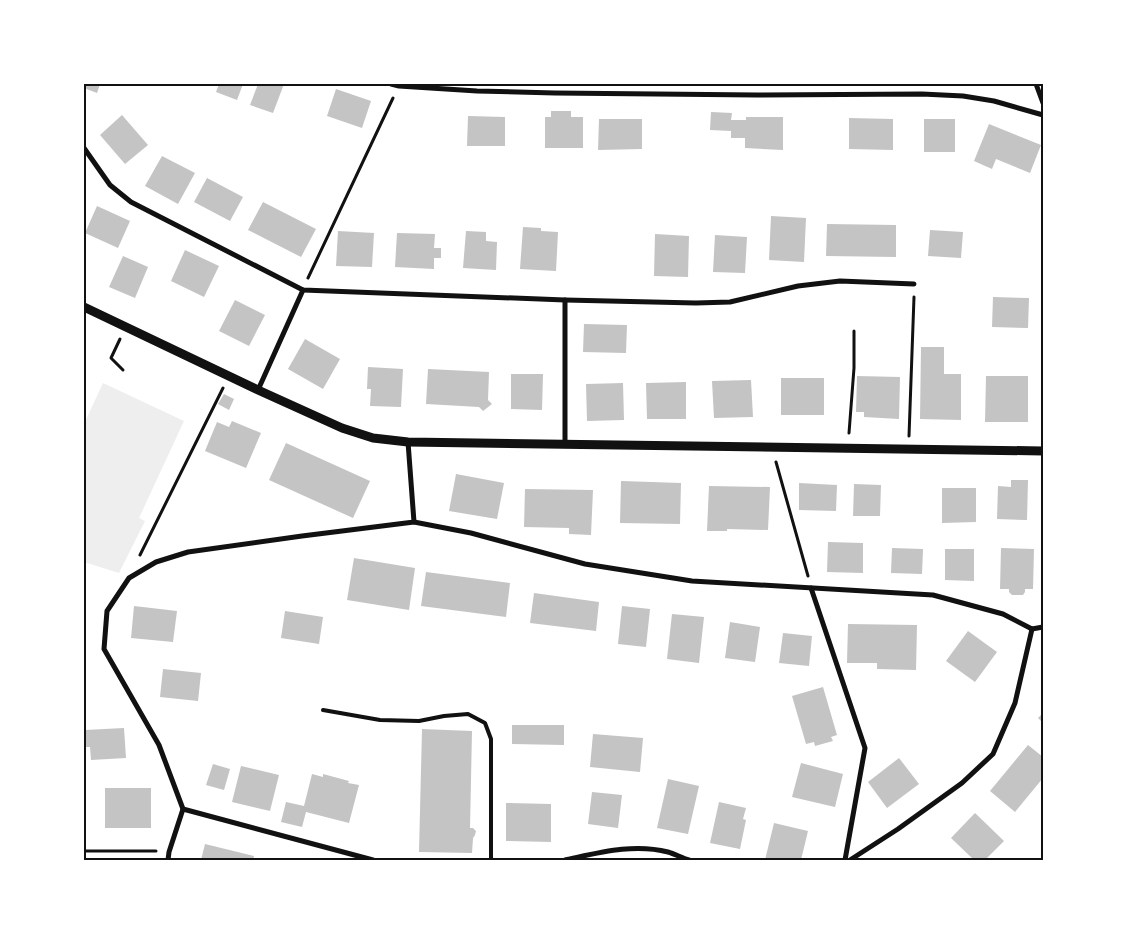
<svg xmlns="http://www.w3.org/2000/svg" width="1127" height="944" font-family="Ubuntu,sans-serif">
<style>
.green{fill:#eee}
.building{fill:#c4c4c4}
.lines{fill:none;stroke-linecap:round;stroke-linejoin:round}
.path{stroke:#111;stroke-width:3}
.service{stroke:#111;stroke-width:4}
.minor{stroke:#111;stroke-width:5}
.tertiary{stroke:#111;stroke-width:9}
.neatline{fill:none;stroke:#111;stroke-width:2}
</style>
<rect width="100%" height="100%" fill="#fff"/>
<path class="green" d="M103,383L184,421L139,518L145,521L119,573L84,562V424Z"/>
<g class="building">
<path d="M84,84H100L97,93L84,88Z"/>
<path d="M219,84H243L237,100L216,92Z"/>
<path d="M258,84H284L273,113L250,105Z"/>
<path d="M336,89L371,101L362,128L327,116Z"/>
<path d="M551,111H571V117H583V148H545V117H551Z"/>
<path d="M711,112L732,113L731,120H746V117H783V150L745,148V138H731V131L710,130Z"/>
<path d="M122,115L148,145L125,164L100,135Z"/>
<path d="M468,116L505,117V146H467Z"/>
<path d="M849,118L893,119V150L849,149Z"/>
<path d="M599,119H642V149L598,150Z"/>
<rect x="924" y="119" width="31" height="33"/>
<path d="M989,124L1041,145L1030,173L996,159L992,169L974,161Z"/>
<path d="M162,156L195,173L178,204L145,186Z"/>
<path d="M207,178L243,197L230,221L194,202Z"/>
<path d="M263,202L316,229L301,257L248,230Z"/>
<path d="M97,206L130,221L118,248L85,233Z"/>
<path d="M771,216L806,218L804,262L769,260Z"/>
<path d="M827,224L896,225V257L826,256Z"/>
<path d="M523,227L541,228V231L558,232L556,271L520,269Z"/>
<path d="M930,230L963,232L961,258L928,256Z"/>
<path d="M338,231L374,233L372,267L336,266Z"/>
<path d="M466,231L486,232V241L497,242L496,270L463,268Z"/>
<path d="M397,233L435,234L434,248H441V258H434V269L395,267Z"/>
<path d="M655,234L689,236L688,277L654,276Z"/>
<path d="M715,235L747,237L745,273L713,272Z"/>
<path d="M185,250L219,266L204,297L171,281Z"/>
<path d="M123,256L148,267L135,298L109,287Z"/>
<path d="M993,297L1029,298L1028,328L992,327Z"/>
<path d="M235,300L265,315L249,346L219,331Z"/>
<path d="M584,324L627,325L626,353L583,352Z"/>
<path d="M305,339L340,359L323,389L288,369Z"/>
<path d="M921,347H944V374H961V420L920,419Z"/>
<path d="M368,367L403,369L401,407L370,406L371,389H367Z"/>
<path d="M428,369L489,372L488,400L492,404L483,411L479,407L426,404Z"/>
<path d="M511,374H543L542,410L511,409Z"/>
<path d="M857,376L900,377L899,419L864,417V412H856Z"/>
<path d="M986,376H1028V422H985Z"/>
<rect x="781" y="378" width="43" height="37"/>
<path d="M751,380L753,417L714,418L712,381Z"/>
<path d="M686,382V419H647L646,383Z"/>
<path d="M623,383L624,420L587,421L586,384Z"/>
<path d="M224,394L234,399L229,410L218,404Z"/>
<path d="M232,421L261,433L246,468L205,451L217,422L229,427Z"/>
<path d="M286,443L370,481L353,518L269,480Z"/>
<path d="M456,474L504,483L497,519L449,511Z"/>
<path d="M1011,480H1028L1027,520L997,519L998,486L1011,487Z"/>
<path d="M621,481L681,483L680,524L620,523Z"/>
<path d="M799,483L837,485L836,511L799,510Z"/>
<path d="M854,484L881,485L880,516H853Z"/>
<path d="M709,486L770,487L768,530L727,529V531H707Z"/>
<path d="M942,488H976V522L942,523Z"/>
<path d="M525,489L593,490L591,535L569,534V528L524,527Z"/>
<path d="M828,542L863,543V573L827,572Z"/>
<path d="M892,548L923,549L922,574L891,573Z"/>
<path d="M1001,548L1034,549L1033,589H1025V592L1023,595H1012L1009,592V589H1000Z"/>
<path d="M945,549H974V581L945,580Z"/>
<path d="M354,558L415,568L409,610L347,600Z"/>
<path d="M426,572L510,583L506,617L421,606Z"/>
<path d="M534,593L599,602L596,631L530,623Z"/>
<path d="M134,606L177,611L173,642L131,638Z"/>
<path d="M622,606L650,609L646,647L618,644Z"/>
<path d="M285,611L323,617L319,644L281,638Z"/>
<path d="M672,614L704,617L699,663L667,659Z"/>
<path d="M730,622L760,627L755,662L725,658Z"/>
<path d="M848,624L917,625L916,670L877,669V663H847Z"/>
<path d="M968,631L997,652L975,682L946,661Z"/>
<path d="M783,633L812,636L809,666L779,663Z"/>
<path d="M163,669L201,673L198,701L160,697Z"/>
<path d="M823,687L837,735L831,737L833,741L815,746L814,742L806,744L792,696Z"/>
<path d="M1043,713V723L1038,718Z"/>
<path d="M512,725H564V745L512,744Z"/>
<path d="M124,728L126,758L91,760L90,747H86L85,730Z"/>
<path d="M422,729L472,731L470,828H473L476,831L475,835L473,838L472,853L419,852Z"/>
<path d="M593,734L643,738L640,772L590,767Z"/>
<path d="M1028,745L1043,757V778L1015,812L990,791Z"/>
<path d="M899,758L919,784L887,808L868,782Z"/>
<path d="M801,763L843,774L835,807L792,797Z"/>
<path d="M213,764L230,769L224,790L206,785Z"/>
<path d="M241,766L279,775L270,811L232,802Z"/>
<path d="M312,774L323,777V774L349,781L348,783L359,785L349,823L306,812L302,827L281,822L286,802L304,806Z"/>
<path d="M668,779L699,786L688,834L657,828Z"/>
<rect x="105" y="788" width="46" height="40"/>
<path d="M592,792L622,795L618,828L588,824Z"/>
<path d="M719,802L746,808L743,819L746,820L740,849L710,843Z"/>
<path d="M506,803L551,804V842L506,841Z"/>
<path d="M975,813L1004,841L985,860H974L951,838Z"/>
<path d="M774,823L808,831L801,860H765Z"/>
<path d="M205,844L254,856L253,860H201Z"/>
</g>
<g class="lines">
<g class="path">
<path d="M308,278L393,98"/>
<path d="M120,339L111,358L123,370"/>
<path d="M849,433L854,368V331"/>
<path d="M909,436L914,297"/>
<path d="M776,462L808,576"/>
<path d="M140,555L223,388"/>
<path d="M84,851H156"/>
</g>
<path class="service" d="M323,710L380,720L419,721L444,716L468,714L485,723L491,739V858L492,860"/>
<g class="minor">
<path d="M391,84L399,86L477,91L555,93L757,95L922,94L963,96L994,101L1043,115"/>
<path d="M1036,84L1043,103"/>
<path d="M84,148L110,185L131,202L303,290L565,300L696,303L730,302L798,286L840,281L914,284"/>
<path d="M258,390L303,290"/>
<path d="M565,444V300"/>
<path d="M414,522L471,533L585,564L692,581L933,595L1003,614L1032,629"/>
<path d="M811,588L865,748L845,860"/>
<path d="M168,860L169,852L183,809"/>
<path d="M373,860L183,809L159,745L104,649L107,611L129,578L156,562L188,552L302,536L414,522L408,442"/>
<path d="M565,860C598,853 633,843 668,852C675,854 682,858 689,860"/>
<path d="M850,860L898,829L962,783L993,754L1015,703L1032,629L1043,627"/>
</g>
<path class="tertiary" d="M84,307L258,390L342,428L373,438L408,442L1043,451"/>
</g>
<rect width="1127" height="944" fill="none" stroke="#ffffff" stroke-width="170"/>
<rect x="85" y="85" width="957" height="774" class="neatline"/>
</svg>
